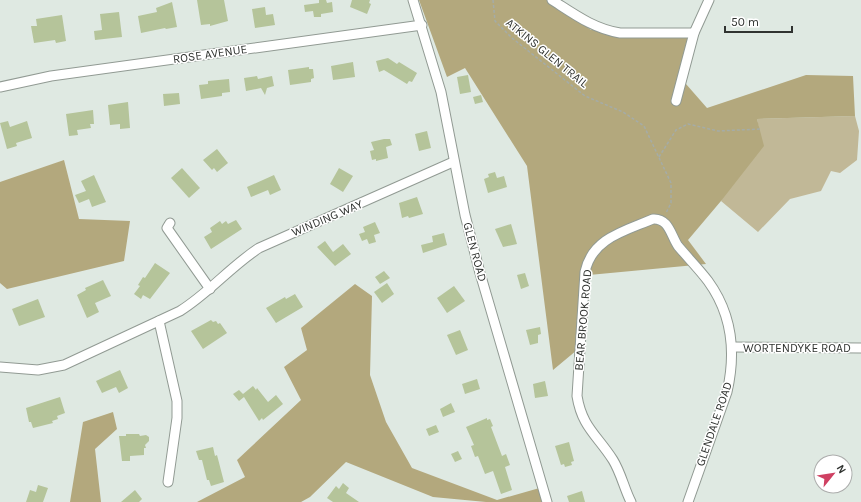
<svg xmlns="http://www.w3.org/2000/svg" width="861" height="502" font-family="Karla,sans-serif">
<style>
.green{fill:#c1b897}
.forest{fill:#b3a87d}
.building{fill:#b5c49a}
.lines{fill:none;stroke-linecap:round;stroke-linejoin:round}
.minor-casing{stroke:#919a93;stroke-width:11}
.path{stroke:#a5aca7;stroke-width:1.5;stroke-dasharray:3 2;stroke-linecap:butt}
.minor{stroke:#fff;stroke-width:9}
.labels{text-anchor:middle;dominant-baseline:central;stroke-width:3;stroke-linejoin:round;paint-order:stroke}
.street-label{font-size:12px;fill:#303330;stroke:#fff}
</style>
<rect width="100%" height="100%" fill="#dfe9e2"/>
<path class="green" d="M855,116L859,131L857,160L840,173L831,171L821,191L790,199L758,232L721,201L759,129L757,119Z"/>
<g class="forest">
<path d="M419,0H550L591,30H688L686,84L707,108L806,75L853,76L855,116L757,119L764,146L721,201L688,240L706,264L589,275L583,345L553,370L527,166L465,68L447,77Z"/>
<path d="M64,160L79,219L130,221L124,261L7,289L0,283V182Z"/>
<path d="M355,284L372,296L370,375L386,422L412,468L497,500L543,487L547,502H486L433,497L346,462L310,497L301,502H197L245,477L237,460L301,400L284,367L307,350L301,328Z"/>
<path d="M113,412L117,429L95,449L101,502H70L83,422Z"/>
</g>
<g class="building">
<path d="M197,0H224L228,21L210,26V24L201,25Z"/>
<path d="M319,0H326L327,3L332,2L333,12L321,14V17H314L313,11L305,12L304,5L319,3Z"/>
<path d="M352,0H370L369,3L371,4L367,14L350,7Z"/>
<path d="M172,2L177,27L166,29L165,28L141,33L138,16L157,12L156,8Z"/>
<path d="M265,7L266,15L273,14L275,25L255,28L252,9Z"/>
<path d="M119,12L122,37L95,40L94,31L102,30L100,14Z"/>
<path d="M62,15L66,41L56,43L55,40L34,43L31,26H37L36,19Z"/>
<path d="M388,58L397,64L399,62L417,73L412,82L409,81L407,84L384,70L379,72L376,61Z"/>
<path d="M353,62L355,77L333,80L331,66Z"/>
<path d="M309,67V69H313L314,78L311,79V82L290,85L288,70Z"/>
<path d="M468,75L471,92L460,94L457,77Z"/>
<path d="M257,76L258,79L272,76L274,86L267,88L265,95L261,88L246,91L244,78Z"/>
<path d="M229,79L230,92L222,93V96L201,99L199,85L208,84V81Z"/>
<path d="M179,93L180,104L164,106L163,94Z"/>
<path d="M481,95L483,102L475,104L473,97Z"/>
<path d="M128,102L130,128L120,129V124L110,125L108,105Z"/>
<path d="M93,110L94,124H90L91,128L77,130L78,135L69,136L66,114Z"/>
<path d="M8,121L10,127L27,121L32,138L16,143L17,146L7,149L0,123Z"/>
<path d="M427,131L431,148L419,151L415,134Z"/>
<path d="M384,139H390L392,145L386,147L388,158L376,161V159L372,160L370,151L374,150L371,142Z"/>
<path d="M217,149L228,163L217,172L214,168L212,170L203,160Z"/>
<path d="M182,168L200,188L189,198L171,178Z"/>
<path d="M339,168L353,176L343,192L330,184Z"/>
<path d="M495,172L497,178L504,176L507,187L488,193L484,179L489,177L488,174Z"/>
<path d="M94,175L106,202L92,207L89,199L79,203L75,195L86,191L81,181Z"/>
<path d="M274,175L281,190L270,195L268,190L251,197L247,187Z"/>
<path d="M417,197L423,214L409,218L408,216L402,218L399,203Z"/>
<path d="M236,220L242,229L211,249L204,237L212,232L210,228L220,221L222,224L226,221L228,224Z"/>
<path d="M375,222L380,233L374,235L376,242L369,244L367,239L362,241L359,234L365,232L363,227Z"/>
<path d="M511,224L517,244L503,247L495,229Z"/>
<path d="M444,233L447,245L423,253L421,245L433,242L432,236Z"/>
<path d="M325,241L333,252L343,244L351,254L335,266L317,247Z"/>
<path d="M155,263L170,273L150,299L143,295L141,299L134,294L140,286L138,285L143,277L145,278Z"/>
<path d="M384,271L390,278L380,284L375,277Z"/>
<path d="M525,273L529,286L521,289L517,275Z"/>
<path d="M103,280L111,296L95,303L99,312L87,318L77,295L86,290L85,288Z"/>
<path d="M387,283L394,294L382,303L374,292Z"/>
<path d="M454,286L465,301L447,313L437,298Z"/>
<path d="M295,294L303,307L276,323L266,308L285,297L286,299Z"/>
<path d="M38,299L45,317L19,326L12,309Z"/>
<path d="M211,320L213,322L216,321L218,324L220,323L227,333L203,349L191,331Z"/>
<path d="M540,327L541,334L538,335V343L530,345L526,330Z"/>
<path d="M460,330L468,350L456,355L447,335Z"/>
<path d="M120,370L128,388L119,393L116,387L102,393L96,381Z"/>
<path d="M477,379L480,389L465,394L462,384Z"/>
<path d="M545,381L548,396L535,398L533,384Z"/>
<path d="M253,386L256,390L257,388L268,402L276,395L283,404L263,420L262,418L259,421L244,397L239,401L233,394L239,390L243,394Z"/>
<path d="M60,397L65,413L57,416L58,419L52,421L53,423L33,428L31,422H29L26,408Z"/>
<path d="M451,403L455,412L443,417L440,409Z"/>
<path d="M487,418V420L490,419L493,426L491,427L502,456L506,454L510,465L505,467L512,490L501,494L493,471L485,474L478,456L475,457L471,446L474,445L466,427Z"/>
<path d="M436,425L439,432L429,436L426,429Z"/>
<path d="M126,434H139L140,436L146,435L149,437V441L145,445L146,448H144V455L130,456V461H122L119,436H126Z"/>
<path d="M569,442L574,461L571,462L572,465L565,467L564,464L561,465L555,446Z"/>
<path d="M213,447L215,456L217,455L224,482L211,486L209,480H207L202,460H199L196,451Z"/>
<path d="M458,451L462,459L455,462L451,454Z"/>
<path d="M343,483L349,488L346,493L359,502H333L327,498L336,486L339,489Z"/>
<path d="M38,485L48,488L43,502H26L30,490L36,492Z"/>
<path d="M135,490L142,499L139,502H121Z"/>
<path d="M582,491L585,502H569L567,496Z"/>
</g>
<g class="lines">
<g class="minor-casing">
<g id="minor">
<path d="M413,0L441,92L465,215L480,273L547,502"/>
<path d="M552,0C574,14 594,29 620,33H694"/>
<path d="M0,87L51,76L422,25"/>
<path d="M676,101L694,33L709,0"/>
<path d="M170,223L167,228L210,289"/>
<path d="M159,321L177,401V418L168,482"/>
<path d="M732,347L861,348"/>
<path d="M0,367L38,370L64,365L180,311C209,293 230,267 259,248L453,162"/>
<path d="M631,502C624,488 621,473 613,460C597,435 582,427 577,396L585,272C592,238 625,231 653,219C669,218 671,236 678,246C688,258 699,269 708,281C732,314 736,353 727,392L688,502"/>
</g>
</g>
<g class="path">
<path d="M493,0L495,21L512,38L585,96L623,112L644,126L671,183V203L666,213"/>
<path d="M659,157L676,130L688,124L718,131L760,129"/>
</g>
<use href="#minor" class="minor"/>
</g>
<g class="labels">
<g class="street-label">
<text transform="translate(547 53) rotate(39)">ATKINS GLEN TRAIL</text>
<text transform="translate(210 54) rotate(-8)">ROSE AVENUE</text>
<text transform="translate(327 218) rotate(-23)">WINDING WAY</text>
<text transform="translate(475 252) rotate(75)">GLEN ROAD</text>
<text transform="translate(583 320) rotate(-85)">BEAR BROOK ROAD</text>
<text x="797" y="348">WORTENDYKE ROAD</text>
<text transform="translate(714 424) rotate(-71)">GLENDALE ROAD</text>
</g>
</g>
<g transform="translate(833 474) rotate(60)"><circle r="19" fill="#ffffff" stroke="#acadac"/>
<path d="M0-3L7 15L0 10L-7 15Z" fill="#cf4062"/>
<text y="-6" font-size="11" font-weight="bold" text-anchor="middle" fill="#303330">N</text>
</g>
<path d="M725 26v6h67v-6" fill="none" stroke="#303330" stroke-width="2"/>
<text x="731" y="26" font-size="12" fill="#303330" stroke="#ffffff" stroke-width="3" paint-order="stroke">50 m</text>
</svg>
